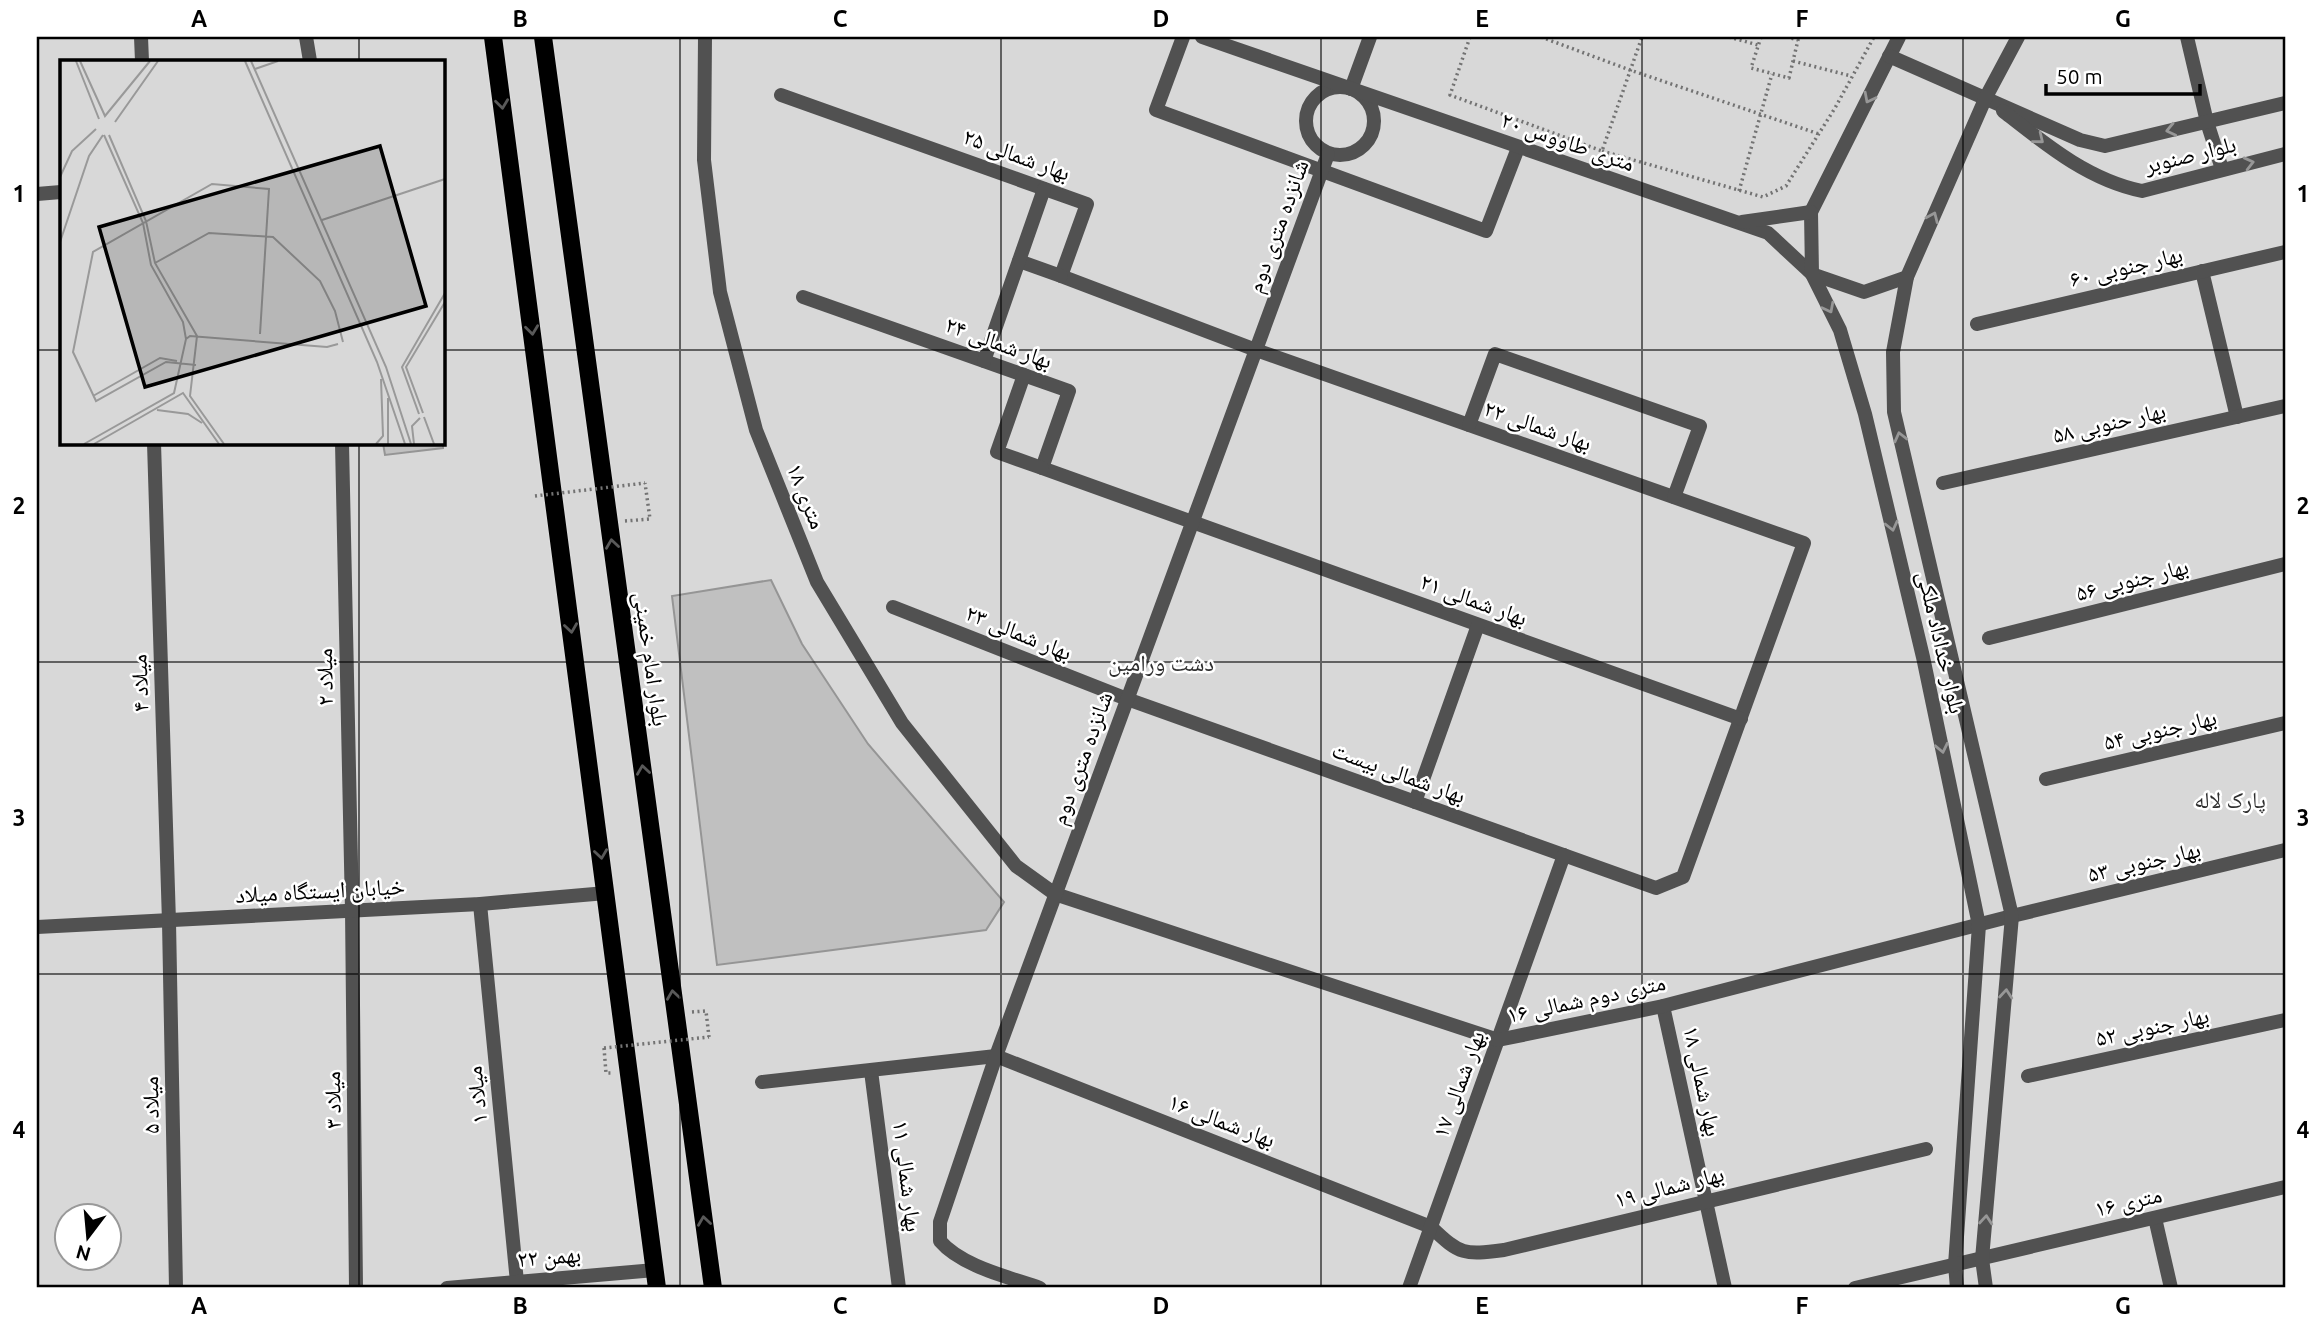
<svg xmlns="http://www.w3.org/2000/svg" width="2322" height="1325" font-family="Ubuntu,'Noto Naskh Arabic',sans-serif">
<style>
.green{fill:#d8d8d8;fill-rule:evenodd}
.building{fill:#c0c0c0;stroke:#959595;stroke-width:2}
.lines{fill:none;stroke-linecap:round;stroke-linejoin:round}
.primary-casing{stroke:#dbdbdb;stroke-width:21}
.path{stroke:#737373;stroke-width:3.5;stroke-dasharray:2 3.5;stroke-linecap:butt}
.minor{stroke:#515151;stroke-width:14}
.tertiary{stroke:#515151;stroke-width:14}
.primary{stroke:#000;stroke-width:18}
.path-bridge{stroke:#737373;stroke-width:3.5;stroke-dasharray:2 3.5;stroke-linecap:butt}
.oneway{stroke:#979797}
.oneway2{stroke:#595959}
.grid{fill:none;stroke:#000;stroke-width:2;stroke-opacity:0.55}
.labels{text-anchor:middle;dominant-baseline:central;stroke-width:5;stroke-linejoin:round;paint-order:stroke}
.street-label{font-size:23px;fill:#000;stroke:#fff}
.park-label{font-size:23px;fill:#2f2f2f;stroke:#fff}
.inset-road{fill:none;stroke:#999;stroke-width:2}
.view{fill:#000;fill-opacity:0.15;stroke:#000;stroke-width:3.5}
.inset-edge{fill:none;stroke:#000;stroke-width:3.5}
.neatline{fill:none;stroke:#000;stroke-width:2.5}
.grid-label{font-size:23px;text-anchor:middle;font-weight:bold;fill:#000}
</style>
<rect width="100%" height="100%" fill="#fff"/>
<path class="green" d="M37,37H2285V1288H37ZM61,61H443V443H61ZM66,1216H108V1258H66Z"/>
<g class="building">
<path d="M383,443H443V448L385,455Z"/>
<path d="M771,580L802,644L868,744L1004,902L986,930L717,965L672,596Z"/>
</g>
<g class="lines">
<g class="primary-casing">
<g id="primary">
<path d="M493,37L657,1288"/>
<path d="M543,37L713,1288"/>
</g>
</g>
<g class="path">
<path d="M1470,37L1450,95L1602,151L1642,37"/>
<path d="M1541,37L1630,70L1819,134"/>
<path d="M1729,37L1758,45"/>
<path d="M1761,37L1751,68L1789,78L1798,40L1787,37"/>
<path d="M1793,61L1851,76"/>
<path d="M1602,151L1763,197L1786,186L1835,108L1874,37"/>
<path d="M1739,191L1772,74"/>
<path d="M625,521L650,519L645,483"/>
<path d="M692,1012L706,1011L709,1037"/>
<path d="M604,1048L606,1073H611"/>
</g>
<g class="minor">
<path d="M141,37L142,61"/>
<path d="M306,37L310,61"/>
<path d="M1183,37L1156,110L1486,231L1518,148"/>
<path d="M2187,37L2207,122L2222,169"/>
<circle cx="1340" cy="121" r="34"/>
<path d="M1351,89L1370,37"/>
<path d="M781,95L1087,204L1061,276L1256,350L1804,543L1683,877L1656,888L1127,699L893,607"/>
<path d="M37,194L61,192"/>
<path d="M1019,261L1061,276"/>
<path d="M2202,271L2237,417"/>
<path d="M803,297L1069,391L1042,468L1741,719"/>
<path d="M1977,324L2285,252"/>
<path d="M984,361L1044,189"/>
<path d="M1024,375L997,452L1042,468"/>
<path d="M1469,425L1495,354L1700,426L1674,497"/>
<path d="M154,443L169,922L176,1288"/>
<path d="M342,443L352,910L356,1288"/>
<path d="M1943,483L2285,406"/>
<path d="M1989,638L2285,564"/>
<path d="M2046,779L2285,723"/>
<path d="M1415,802L1478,625"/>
<path d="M480,904L517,1282"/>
<path d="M2012,916L2285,850"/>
<path d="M1663,1006L1725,1288"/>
<path d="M871,1071L899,1288"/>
<path d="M2028,1076L2285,1020"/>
<path d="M762,1082L996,1056L1431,1227C1460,1255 1464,1255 1504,1250L1926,1149"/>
<path d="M2155,1218L2171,1288"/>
<path d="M447,1288L655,1270"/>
<path d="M1409,1288L1564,855"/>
</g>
<g class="tertiary">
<path d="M705,37L704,160L720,292L756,430L817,582L902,723L1016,866L1055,894L1498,1040L1663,1006L2012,916"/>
<path d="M1202,37L1768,233L1812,274L1864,292L1907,277"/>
<path d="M1899,37L1811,212L1812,274L1840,330L1865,414L1923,657L1979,925L1955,1265L1957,1288"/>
<path d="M1889,56L2080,140L2105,146L2285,103"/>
<path d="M2003,111C2045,144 2088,180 2142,191L2285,154"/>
<path d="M1742,222L1811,212"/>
<path d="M37,927L480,904L606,893"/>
<path d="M1040,1288C1009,1277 961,1266 940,1241V1222L996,1056L1328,154"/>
<path d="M1855,1288L2285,1187"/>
<path d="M1986,1288L1982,1259L2012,916L1894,412L1893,352L1907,277L1986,97L2018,37"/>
</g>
<use href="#primary" class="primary"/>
<g class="path-bridge">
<path d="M535,496L645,483"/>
<path d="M604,1048L709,1037"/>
</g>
</g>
<defs><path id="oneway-chevron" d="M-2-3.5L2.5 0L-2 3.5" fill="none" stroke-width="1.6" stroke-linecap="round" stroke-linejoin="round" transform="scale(1.75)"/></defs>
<g class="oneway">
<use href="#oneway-chevron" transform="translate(1869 98) rotate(117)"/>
<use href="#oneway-chevron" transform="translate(2171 130) rotate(167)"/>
<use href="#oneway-chevron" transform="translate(2039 139) rotate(39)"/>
<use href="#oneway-chevron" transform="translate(2249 163) rotate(-14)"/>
<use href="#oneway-chevron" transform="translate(1933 217) rotate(-66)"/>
<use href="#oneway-chevron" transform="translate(1829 308) rotate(63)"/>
<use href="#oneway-chevron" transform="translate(1900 437) rotate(-104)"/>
<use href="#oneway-chevron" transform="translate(1892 526) rotate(77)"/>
<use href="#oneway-chevron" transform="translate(1942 748) rotate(78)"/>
<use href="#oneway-chevron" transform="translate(2006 994) rotate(-85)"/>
<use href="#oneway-chevron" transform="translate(1986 1220) rotate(-85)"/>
</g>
<g class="oneway2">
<use href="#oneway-chevron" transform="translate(502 104) rotate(83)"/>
<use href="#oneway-chevron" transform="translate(532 330) rotate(83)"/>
<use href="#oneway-chevron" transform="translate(612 544) rotate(-98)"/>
<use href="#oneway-chevron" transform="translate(571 628) rotate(82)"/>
<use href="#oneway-chevron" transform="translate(643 770) rotate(-98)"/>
<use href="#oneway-chevron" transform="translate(601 854) rotate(82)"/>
<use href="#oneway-chevron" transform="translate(673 995) rotate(-98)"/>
<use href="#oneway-chevron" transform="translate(704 1221) rotate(-98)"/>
</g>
<path class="grid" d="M359,37V61M680,37V1288M1001,37V1288M1321,37V1288M1642,37V1288M1963,37V1288M37,350H61M443,350H2285M359,443V1288M37,662H2285M37,974H2285"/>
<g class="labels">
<g class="street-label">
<text transform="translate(1568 141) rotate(19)">۲۰ متری طاووس</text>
<text transform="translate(1017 154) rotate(20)">بهار شمالی ۲۵</text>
<text transform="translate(2190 154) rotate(-14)">بلوار صنوبر</text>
<text transform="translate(1277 226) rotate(-70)">شانزده متری دوم</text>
<text transform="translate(2126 266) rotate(-13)">بهار جنوبی ۶۰</text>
<text transform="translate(999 342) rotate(20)">بهار شمالی ۲۴</text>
<text transform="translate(2109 422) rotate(-13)">بهار حنوبی ۵۸</text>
<text transform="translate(1538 425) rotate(19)">بهار شمالی ۲۲</text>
<text transform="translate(807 496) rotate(68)">۱۸ متری</text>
<text transform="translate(2132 579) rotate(-14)">بهار جنوبی ۵۶</text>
<text transform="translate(1474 599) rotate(20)">بهار شمالی ۲۱</text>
<text transform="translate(1019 632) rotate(22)">بهار شمالی ۲۳</text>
<text transform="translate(1942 642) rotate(77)">بلوار خداداد ملکی</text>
<text transform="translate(652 659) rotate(82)">بلوار امام خمینی</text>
<text transform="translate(324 677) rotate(-91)">میلاد ۲</text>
<text transform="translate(139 683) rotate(-92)">میلاد ۴</text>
<text transform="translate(2160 729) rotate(-13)">بهار جنوبی ۵۴</text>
<text transform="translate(1081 758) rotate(-70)">شانزده متری دوم</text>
<text transform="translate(1399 772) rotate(20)">بهار شمالی بیست</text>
<text transform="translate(2144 861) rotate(-13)">بهار جنوبی ۵۳</text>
<text transform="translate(320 890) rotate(-3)">خیابان ایستگاه میلاد</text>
<text transform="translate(1586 998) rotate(-12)">۱۶ متری دوم شمالی</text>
<text transform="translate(2152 1026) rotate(-12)">بهار جنوبی ۵۲</text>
<text transform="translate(1703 1081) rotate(78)">بهار شمالی ۱۸</text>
<text transform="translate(1458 1084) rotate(-70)">بهار شمالی ۱۷</text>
<text transform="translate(476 1095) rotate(-96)">میلاد ۱</text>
<text transform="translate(332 1100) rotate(-91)">میلاد ۳</text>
<text transform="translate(150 1105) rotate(-91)">میلاد ۵</text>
<text transform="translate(1222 1120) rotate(21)">بهار شمالی ۱۶</text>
<text transform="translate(908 1176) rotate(83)">بهار شمالی ۱۱</text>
<text transform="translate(1669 1186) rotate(-14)">بهار شمالی ۱۹</text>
<text transform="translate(2128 1201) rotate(-13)">۱۶ متری</text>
<text transform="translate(549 1256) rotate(-5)">۲۲ بهمن</text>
</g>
<g class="park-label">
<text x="1161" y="662">دشت ورامین</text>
<text x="2230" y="799">پارک لاله</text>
</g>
</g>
<g transform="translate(60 60)">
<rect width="385" height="385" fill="#fff"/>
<path d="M0,1H385V384H0Z" fill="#d8d8d8"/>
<path class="inset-road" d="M16,1L39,59M20,1L45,56L90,1M185,1L317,302L345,384M191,1L326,307L351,384M195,9L218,1M55,62L98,1M49,75L86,161L95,203L137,276L130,336L164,384M0,117L12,91L36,69M262,160L385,119M0,182L29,96L43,75M95,203L149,173L213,177L260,221L275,251L283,282M126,279L130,276L267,287L278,284M136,305L106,302L36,341L13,292L33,192L152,124L209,129L200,274M33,336L100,298L117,301M97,350L128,354L142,363M363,353L346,307L385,242M359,354L342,307L385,233M364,357L374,384M24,384L114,333L126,279L123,262L91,205L83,163L44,75M34,384L123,333L159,384M316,384L323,376L321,319M328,384V338M354,384L352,366L360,358"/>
<path class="view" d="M320,86L366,246L85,327L39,167Z"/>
<rect width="385" height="385" class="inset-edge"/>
</g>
<rect width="2322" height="1325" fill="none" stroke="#ffffff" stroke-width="77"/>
<g transform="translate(88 1237) rotate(196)"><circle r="33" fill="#ffffff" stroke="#999999" stroke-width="2"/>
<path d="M0-5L12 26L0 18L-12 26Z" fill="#000000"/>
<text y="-10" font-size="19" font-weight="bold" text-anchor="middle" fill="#000000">N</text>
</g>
<path d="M2046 84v10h154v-10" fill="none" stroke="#000000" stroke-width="3.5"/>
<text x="2056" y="84" font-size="21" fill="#000000" stroke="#ffffff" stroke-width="5" paint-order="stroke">50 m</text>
<rect x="38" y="38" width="2246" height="1248" class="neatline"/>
<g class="grid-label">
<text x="199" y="27">A</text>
<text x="520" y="27">B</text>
<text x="840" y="27">C</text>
<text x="1161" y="27">D</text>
<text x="1482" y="27">E</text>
<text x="1802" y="27">F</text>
<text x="2123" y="27">G</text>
<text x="19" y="202">1</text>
<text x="2303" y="202">1</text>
<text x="19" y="514">2</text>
<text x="2303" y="514">2</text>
<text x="19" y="826">3</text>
<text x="2303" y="826">3</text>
<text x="19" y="1138">4</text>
<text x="2303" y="1138">4</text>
<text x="199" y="1314">A</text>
<text x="520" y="1314">B</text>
<text x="840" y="1314">C</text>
<text x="1161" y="1314">D</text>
<text x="1482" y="1314">E</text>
<text x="1802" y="1314">F</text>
<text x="2123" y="1314">G</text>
</g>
</svg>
